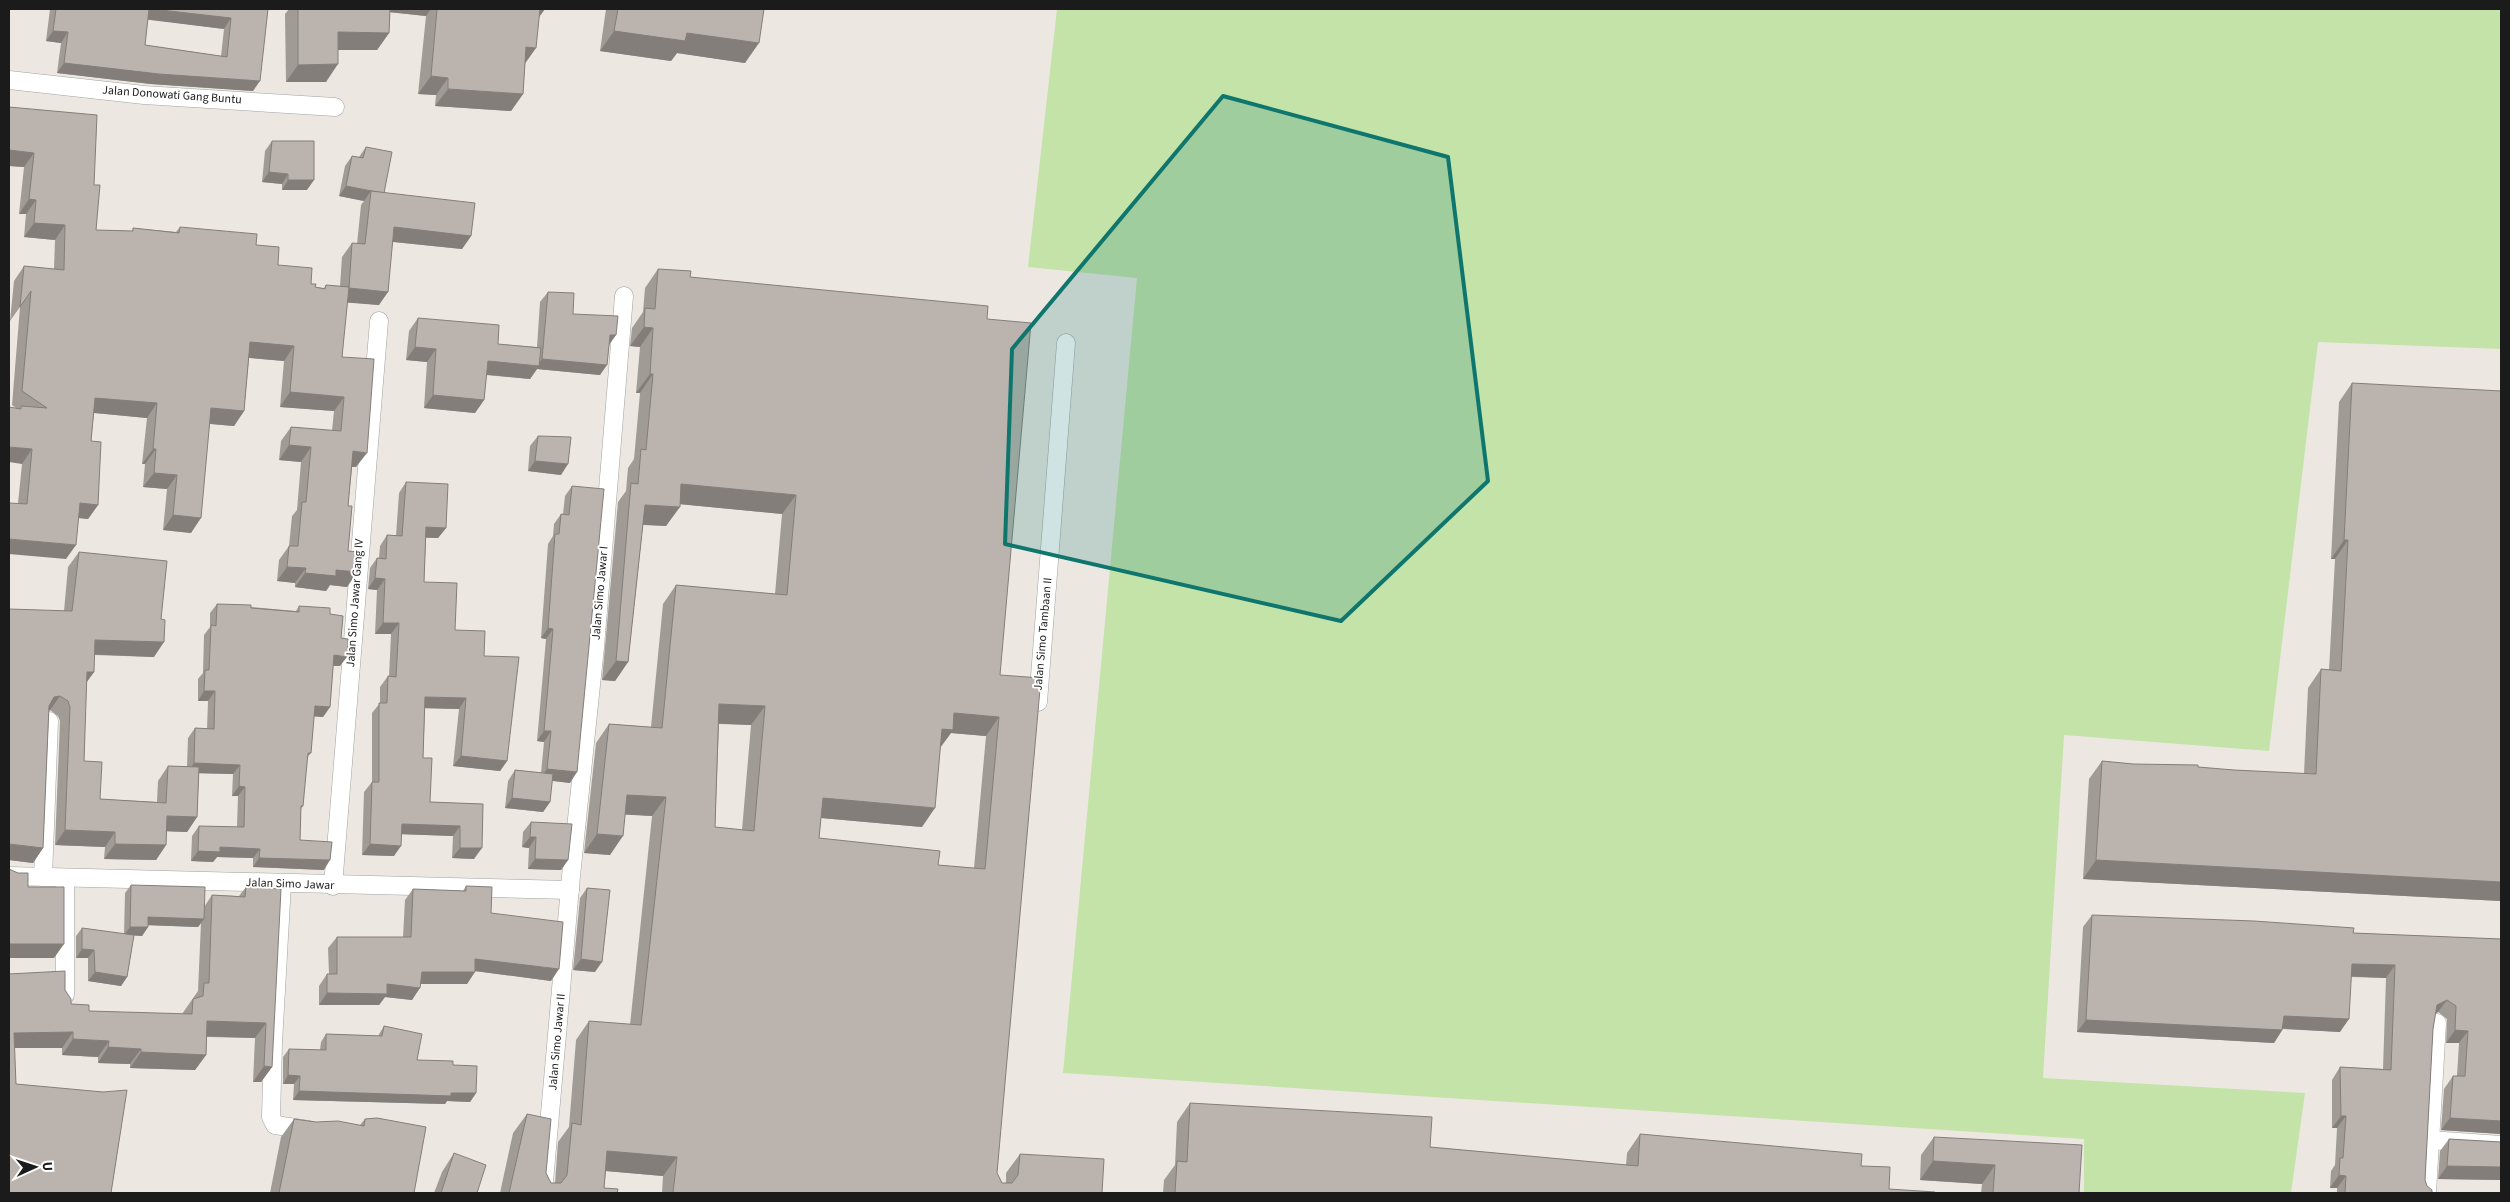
<svg xmlns="http://www.w3.org/2000/svg" width="2510" height="1202" font-family="'Source Sans 3',sans-serif">
<style>
.grass{fill:#c3e3a9}
.lines{fill:none;stroke-linecap:round;stroke-linejoin:round}
.minor-casing{stroke:#a2a2a2;stroke-width:19}
.minor{stroke:#fff;stroke-width:18}
.wall{fill:#a19b96;fill-rule:evenodd}
.shaded-wall{fill:#837e7a}
.building{fill:#bbb4ae;stroke:#837e7a;fill-rule:evenodd}
.marked{fill:#0f766e;fill-opacity:0.2;stroke:#0f766e;stroke-width:4;stroke-linejoin:round}
.labels{text-anchor:middle;dominant-baseline:central;stroke-width:4;stroke-linejoin:round;paint-order:stroke}
.street-label{font-size:12px;fill:#1b1b1b;stroke:#fff}
</style>
<rect width="100%" height="100%" fill="#ece8e1"/>
<path class="grass" d="M1057,9H2501V349L2318,342L2269,751L2064,735L2043,1078L2305,1093L2291,1193H2084V1139L1063,1073L1137,278L1028,267Z"/>
<g class="lines">
<g class="minor-casing">
<g id="minor">
<path d="M9,80L144,95L335,107"/>
<path d="M1038,702L1066,343"/>
<path d="M9,876L570,890"/>
<path d="M43,877L49,721"/>
<path d="M282,884L273,1043L271,1117L275,1125L309,1130"/>
<path d="M333,886L379,321"/>
<path d="M65,995V878"/>
<path d="M2430,1140L2501,1145"/>
<path d="M543,1193L571,876L595,647L624,296"/>
<path d="M2427,1193L2437,1023"/>
</g>
</g>
<use href="#minor" class="minor"/>
</g>
<g class="wall">
<path d="M50,9H268L253,91L151,84L57,73L61,43L46,41ZM148,19L224,29L221,56L145,45Z"/>
<path d="M289,9H545L539,17L525,63L523,94L511,111L435,106L436,95L418,94L426,16L390,12L389,33L377,50H338L326,82H286L285,14Z"/>
<path d="M606,9H764L745,63L677,53L671,61L600,51Z"/>
<path d="M9,107L94,185L96,230L132,231L133,228L176,232L180,227L256,245L278,265L311,284L315,287L324,288L326,285L340,286L342,257L352,243L357,244L361,205L364,201L339,196L345,166L352,156L359,157L366,147L384,193L471,236L462,249L393,242L379,305L347,302L342,357L356,467H352L348,506V551L357,572L347,587L330,585L326,591L295,587V583L277,581L279,560L289,546L292,516L297,510L301,462L279,460L281,441L291,427L332,431L334,411L280,407L284,361L249,358L244,411L234,426L210,424L191,533L163,530L167,489L143,487L145,464H142L147,418L94,413L91,441L98,505L88,519L78,518L66,559L18,503L22,464L16,408L12,405L20,307L10,321L14,281L24,266L54,269L55,240L24,237L26,214H19L24,167L9,166Z"/>
<path d="M272,141L307,190H282V184L262,182L265,151Z"/>
<path d="M658,269L690,277L987,319L1000,675L997,1173L1002,1183H1006V1173L1020,1154L1102,1193H662L663,1176L606,1171L604,1188L617,1193H500L513,1133L527,1114L546,1173L551,1183H555L558,1142L569,1127L576,1040L589,1021L630,1025L652,816L625,814L610,855L584,853L596,743L609,724L651,727L663,604L676,585L775,594L782,514L680,504L666,526L643,525L628,662L615,681L602,680L618,502L626,491L628,468L634,459L640,393H636L640,347L630,346L632,328L643,312L645,288ZM719,724L751,725L742,830L715,827ZM951,733L986,736L974,868L938,865L819,838L821,818L922,827L940,748Z"/>
<path d="M548,292L609,345L600,375L537,369L530,379L486,375L484,400L475,413L424,408L427,362L406,360L409,331L418,318L498,344L537,347L540,302Z"/>
<path d="M2352,383L2501,901L2083,879L2089,779L2102,761L2133,764L2304,774L2308,688L2321,669L2329,670L2335,559H2331L2339,402Z"/>
<path d="M538,436L561,475L528,471L530,446Z"/>
<path d="M406,482L446,528L438,538H426L424,582L455,630L484,656L507,761L500,771L453,766L459,709L425,708L423,758L430,802L483,804L474,859L452,858L453,836L401,834L394,856L362,855L364,792L372,782V713L380,703V687L388,676L389,677L391,634H375L377,590L368,589L370,568L377,558H379L380,546L387,535L396,536L399,493Z"/>
<path d="M572,486L570,783L552,781L550,802L543,812L505,808L508,781L515,770L541,773L544,742L537,741L546,639L541,638L548,544L553,536L554,524L561,514H563L565,496Z"/>
<path d="M79,552L154,657L94,655V672L86,683L84,761L100,799L157,802L158,781L168,766L187,767L188,738L195,728L207,729L208,701H198V679L203,673L204,635L210,627V613L217,604L296,611L299,606L330,614L341,638L340,666H333L330,707L323,717L314,716L311,753L307,758L303,806L301,809L300,840L324,870L253,867V858L217,857L213,862L191,861L192,836L199,826L237,827L238,796H232L233,774L199,773L197,817L187,832L167,831L166,845L156,860L104,859L105,847L55,845L60,721L58,716L50,710L49,711L43,848L33,863L9,860L64,611L68,567Z"/>
<path d="M531,822L568,860L561,870L528,869L529,848L522,847L523,832Z"/>
<path d="M131,885L204,907L212,895L239,896L246,887L272,1067L261,1082H253L255,1038L207,1037L206,1055L195,1070L130,1068V1064L98,1063V1057L62,1055V1048H14L16,1084L9,1193V974L65,990L71,1004L89,1011L182,1014L198,991L201,923L198,927L148,925V927L142,936L134,935L127,977L121,986L88,981V958H76V936L82,928L124,934L125,893Z"/>
<path d="M466,886L551,981L475,971L467,984H421L412,1000L385,997L379,1005H319V986L327,974H329L328,948L337,937H403L405,900L413,889L463,891Z"/>
<path d="M587,888L595,972L573,970L580,898Z"/>
<path d="M2092,915L2353,933L2501,939V1134L2441,1130L2444,1089L2453,1076H2457L2459,1043H2446L2447,1019L2438,1012L2435,1014L2433,1029L2425,1180L2427,1186L2432,1193H2337V1188H2330L2331,1171L2335,1165L2337,1128H2332V1080L2340,1067L2383,1069L2386,978L2351,977L2340,1032L2283,1029L2274,1043L2077,1032L2083,927Z"/>
<path d="M384,1026L417,1060L453,1065L476,1093L470,1102L447,1101L445,1104L293,1100L294,1084H283V1057L289,1049L320,1050L321,1042L326,1034L378,1036Z"/>
<path d="M1190,1103L1430,1147L1626,1165L1627,1153L1640,1134L1861,1166L1889,1189L1935,1193H1163L1164,1180L1175,1165L1177,1122Z"/>
<path d="M294,1119L316,1122L360,1125L365,1119L414,1193H270L281,1137Z"/>
<path d="M1934,1137L2079,1193H1981L1982,1184L1920,1180L1921,1155Z"/>
<path d="M2449,1139L2501,1142V1180L2438,1179L2440,1151Z"/>
<path d="M454,1153L477,1193H434L442,1172Z"/>
</g>
<g class="shaded-wall">
<path d="M149,9L231,18L224,29L142,19Z"/>
<path d="M380,9H431L426,16L378,11Z"/>
<path d="M540,9H545L532,26Z"/>
<path d="M53,31L68,32L61,43L46,41Z"/>
<path d="M614,31L687,33L759,43L745,63L677,53L671,61L600,51Z"/>
<path d="M338,32L389,33L377,50H326Z"/>
<path d="M526,47L536,48L524,65Z"/>
<path d="M64,63L260,81L253,91L151,84L57,73Z"/>
<path d="M338,64L326,82H286L298,65Z"/>
<path d="M431,76L448,78L436,95L418,94Z"/>
<path d="M448,89L523,94L511,111L435,106Z"/>
<path d="M9,150L34,153L24,167L9,166Z"/>
<path d="M269,172L288,174L282,184L262,182Z"/>
<path d="M288,180H314L307,190H282Z"/>
<path d="M346,186L384,194L371,191L364,201L339,196Z"/>
<path d="M29,199L36,200L26,214H19Z"/>
<path d="M34,223L65,225L55,240L24,237Z"/>
<path d="M394,227L471,236L462,249L385,241Z"/>
<path d="M348,288L388,292L379,305L339,302Z"/>
<path d="M644,327L653,328L640,347L630,346Z"/>
<path d="M610,335H616L609,345Z"/>
<path d="M250,342L294,346L284,361L240,357Z"/>
<path d="M415,347L436,349L427,362L406,360Z"/>
<path d="M542,359L607,365L600,375L537,369L530,379L479,374L488,361L537,366Z"/>
<path d="M650,374H653L640,393H636Z"/>
<path d="M290,392L344,397L334,411L280,407Z"/>
<path d="M433,395L484,400L475,413L424,408Z"/>
<path d="M95,398L157,403L147,418L85,412Z"/>
<path d="M211,408L244,411L234,426L201,423Z"/>
<path d="M289,445L311,447L301,462L279,460Z"/>
<path d="M9,447L32,449L22,464L9,462Z"/>
<path d="M153,449H156L145,464H142Z"/>
<path d="M353,451L367,453L356,467L343,466Z"/>
<path d="M535,461L568,464L561,475L528,471Z"/>
<path d="M154,473L177,475L167,489L143,487Z"/>
<path d="M681,484L796,495L782,514L668,503Z"/>
<path d="M80,503L98,505L88,519L70,517Z"/>
<path d="M645,505L680,507L666,526L632,524Z"/>
<path d="M173,515L201,518L191,533L163,530Z"/>
<path d="M426,527L446,528L438,538L419,537Z"/>
<path d="M9,539L76,545L66,559L9,554Z"/>
<path d="M2344,540H2348L2335,559H2331Z"/>
<path d="M287,567L306,568L295,583L277,581Z"/>
<path d="M336,570L357,572L347,587L330,585L326,591L295,587L305,573Z"/>
<path d="M375,578L385,579L377,590L368,589Z"/>
<path d="M383,623H399L391,634H375Z"/>
<path d="M548,628L553,629L546,639L541,638Z"/>
<path d="M95,640L164,642L154,657L84,654Z"/>
<path d="M334,655L347,657L340,666L327,665Z"/>
<path d="M616,661L628,662L615,681L602,680Z"/>
<path d="M87,672H94L83,687Z"/>
<path d="M204,691H215L208,701H198Z"/>
<path d="M60,696L50,710L44,712L54,697Z"/>
<path d="M425,697L466,698L459,709L418,708Z"/>
<path d="M719,704L765,706L751,725L706,723Z"/>
<path d="M315,706L330,707L323,717L308,716Z"/>
<path d="M954,713L999,717L986,736L951,733L939,749L929,748Z"/>
<path d="M544,731H551L544,742L537,741Z"/>
<path d="M461,756L507,761L500,771L453,766Z"/>
<path d="M194,763L240,765L233,774L187,773Z"/>
<path d="M547,769L577,772L570,783L540,779Z"/>
<path d="M239,786L245,787L238,796H232Z"/>
<path d="M627,795L666,797L652,816L613,814Z"/>
<path d="M512,798L550,802L543,812L505,808Z"/>
<path d="M823,798L935,808L922,827L810,817Z"/>
<path d="M167,816L197,817L187,832L157,831Z"/>
<path d="M402,824L460,826L453,836L395,834Z"/>
<path d="M65,830L115,832L105,847L55,845Z"/>
<path d="M597,834L623,836L610,855L584,853Z"/>
<path d="M530,837H536L529,848L522,847Z"/>
<path d="M9,844L43,848L33,863L9,860Z"/>
<path d="M115,844L166,845L156,860L104,859Z"/>
<path d="M370,844L401,846L394,856L362,855Z"/>
<path d="M220,847L260,849L253,858L217,857L213,862L191,861L198,851Z"/>
<path d="M460,848H482L474,859L452,858Z"/>
<path d="M259,858L330,860L324,870L253,867Z"/>
<path d="M535,859L568,860L561,870L528,869Z"/>
<path d="M2096,860L2501,882V901L2083,879Z"/>
<path d="M148,917L204,919L198,927L143,925Z"/>
<path d="M130,927H148L142,936L124,935Z"/>
<path d="M9,944H64L54,958H9Z"/>
<path d="M82,949L94,950L88,958H76Z"/>
<path d="M475,959L559,969L551,981L467,970Z"/>
<path d="M581,959L602,962L595,972L573,970Z"/>
<path d="M2352,964L2395,965L2386,978L2343,976Z"/>
<path d="M95,972L127,977L121,986L88,981Z"/>
<path d="M422,972H475L467,984H413Z"/>
<path d="M387,984L420,988L412,1000L385,997L379,1005H319L327,993Z"/>
<path d="M2447,1000L2438,1012L2428,1018L2437,1005Z"/>
<path d="M2284,1016L2349,1019L2340,1032L2275,1028Z"/>
<path d="M2086,1020L2282,1030L2274,1043L2077,1032Z"/>
<path d="M207,1021L266,1023L255,1038L196,1036Z"/>
<path d="M2455,1030L2468,1031L2459,1043H2446Z"/>
<path d="M73,1032L62,1048H9L14,1033Z"/>
<path d="M73,1039L109,1041L98,1057L62,1055Z"/>
<path d="M108,1047L141,1049L130,1064L98,1063Z"/>
<path d="M141,1052L206,1055L195,1070L130,1068Z"/>
<path d="M264,1066L272,1067L261,1082H253Z"/>
<path d="M288,1075L300,1076L294,1084H283Z"/>
<path d="M299,1091L451,1093H476L470,1102L447,1101L445,1104L293,1100Z"/>
<path d="M2341,1116H2346L2337,1128H2332Z"/>
<path d="M2450,1118L2501,1121V1134L2441,1130Z"/>
<path d="M607,1151L677,1157L663,1176L594,1170Z"/>
<path d="M1933,1161L1995,1165L1982,1184L1920,1180Z"/>
<path d="M2447,1166L2501,1167V1180L2438,1179Z"/>
<path d="M2339,1175L2346,1176L2337,1188H2330Z"/>
</g>
<g class="building">
<path d="M56,9H149L145,45L227,57L231,18L152,9H268L260,81L159,74L64,63L68,32L53,31Z"/>
<path d="M298,9H390L389,33L338,32V64L298,65Z"/>
<path d="M437,9H545H540L536,48L526,47L523,94L448,89V78L431,76Z"/>
<path d="M618,9H764L759,43L687,33L685,41L614,31Z"/>
<path d="M9,107L97,115L94,185H100L96,230L133,231V228L179,233L180,227L257,234L256,245L279,247L278,265L312,268L311,284H316L315,287L325,289L326,285L349,287L342,357L374,359L367,453L353,451L348,506H352L348,551L359,552L357,572L336,570V576L305,573L306,568L287,567L289,546H298L302,502H306L311,447L289,445L291,427L341,431L344,397L290,392L294,346L250,342L244,411L211,408L201,518L173,515L177,475L154,473L156,449H153L157,403L95,398L91,441L101,442L98,505L80,503L76,545L9,539V503L27,504L32,449L9,447V407L21,409V406L47,408L22,391L31,291L20,307L24,266L64,270L65,225L34,223L36,200L29,199L34,153L9,150Z"/>
<path d="M272,141H314V180H288V174L269,172Z"/>
<path d="M366,147L392,152L384,193L372,191L346,186L352,156L363,158Z"/>
<path d="M371,191L475,203L471,236L394,227L388,292L349,288L352,243L365,244Z"/>
<path d="M658,269L691,271L690,277L988,306L987,319L1031,323L1000,675L1041,678L997,1173L1002,1183H1012L1018,1175L1020,1154L1104,1159L1102,1193H673L677,1157L607,1151L604,1188L618,1189L617,1193H509L527,1114L551,1119L546,1173L551,1183H561L567,1175L572,1123L581,1125L589,1021L641,1025L666,797L627,795L623,836L597,834L609,724L662,728L676,585L787,595L796,495L681,484L680,507L645,505L628,662L616,661L631,483L638,484L641,449L646,450L653,374H650L653,328L644,327L645,308L655,309ZM719,704L765,706L754,831L715,827ZM954,713L999,717L985,869L938,865L940,851L819,838L823,798L935,808L942,729L953,730Z"/>
<path d="M548,292L574,293L573,314L618,316L616,335H610L607,365L542,359Z"/>
<path d="M418,318L499,325L498,344L541,348L539,366L488,361L484,400L433,395L436,349L415,347Z"/>
<path d="M2352,383L2501,391V882L2096,860L2102,761L2133,764L2198,765V767L2234,770L2316,774L2321,669L2341,671L2348,540H2344Z"/>
<path d="M538,436L571,437L568,464L535,461Z"/>
<path d="M406,482L448,484L446,528L426,527L424,582L457,583L455,630L485,631L484,656L519,657L507,761L461,756L466,698L425,697L423,758H432L430,802L483,804L482,848H460V826L402,824L401,846L370,844L372,782H379V703H387L388,676L396,677L399,623H383L385,579L375,578L377,558L386,559L387,535L402,536Z"/>
<path d="M572,486L604,489L577,772L547,769L551,731H544L553,629L548,628L555,534H559L561,514L569,515Z"/>
<path d="M79,552L167,561L161,619L165,620L164,642L95,640L94,672H87L84,761L102,762L100,799L166,803L168,766L199,767L197,817L167,816L166,845L115,844V832L65,830L70,707L68,701L60,696L54,697L49,706L43,848L9,844V609L72,611Z"/>
<path d="M217,604L251,605V608L299,612V606L330,608V614L343,616L341,638L348,639L347,657L334,655L330,707L315,706L311,753H308L303,806H301L300,840L332,842L330,860L259,858L260,849L220,847V852L198,851L199,826L244,827L245,787L239,786L240,765L194,763L195,728L214,729L215,691H204L205,670H209L211,625L216,626Z"/>
<path d="M515,770L553,774L550,802L512,798Z"/>
<path d="M531,822L572,824L568,860L535,859L536,837H530Z"/>
<path d="M9,869L18,873H28V887H64V944H9Z"/>
<path d="M131,885L205,887L204,919L148,917V927H130Z"/>
<path d="M466,886L492,887L491,913L563,922L559,969L475,959V972H422L420,988L387,984V994L327,993V974H337V937H411L413,889L466,891Z"/>
<path d="M246,887L281,889L272,1067L264,1066L266,1023L207,1021L206,1055L141,1052V1049L108,1047L109,1041L73,1039V1032L14,1033L16,1084L103,1092L127,1090L111,1193H9V974L65,971V990L71,999V1004L89,1005V1011L192,1014L193,999L203,996L204,983H209L212,895L245,897Z"/>
<path d="M587,888L610,890L602,962L581,959Z"/>
<path d="M2092,915L2254,921L2354,928L2353,933L2501,939V1121L2450,1118L2453,1076H2465L2468,1031L2455,1030L2456,1006L2447,1000L2437,1005L2433,1029L2425,1180L2427,1186L2432,1190V1193H2345L2346,1176L2339,1175L2340,1158H2343L2346,1116H2341L2340,1067L2391,1070L2395,965L2352,964L2349,1019L2284,1016L2282,1030L2086,1020Z"/>
<path d="M82,928L134,935L127,977L95,972L94,950L82,949Z"/>
<path d="M384,1026L422,1034L417,1060L453,1061V1065L477,1066L476,1093H451V1096L299,1091L300,1076L288,1075L289,1049L326,1050V1034L382,1036Z"/>
<path d="M1190,1103L1432,1117L1430,1147L1638,1166L1640,1134L1862,1154L1861,1166L1890,1167L1889,1189L1935,1192V1193H1175L1177,1161L1187,1162Z"/>
<path d="M377,1118L426,1127L414,1193H279L294,1119L316,1122L338,1121L364,1126L365,1119Z"/>
<path d="M1934,1137L2082,1145L2079,1193H1993L1995,1165L1933,1161Z"/>
<path d="M2449,1139L2501,1142V1167L2447,1166Z"/>
<path d="M454,1153L486,1165L477,1193H441Z"/>
</g>
<path class="marked" d="M1223,96L1448,157L1488,481L1341,621L1005,544L1012,349Z"/>
<g class="labels">
<g class="street-label">
<text transform="translate(172 95) rotate(4)">Jalan Donowati Gang Buntu</text>
<text transform="translate(600 593) rotate(-85)">Jalan Simo Jawar I</text>
<text transform="translate(355 603) rotate(-86)">Jalan Simo Jawar Gang IV</text>
<text transform="translate(1043 634) rotate(-85)">Jalan Simo Tambaan II</text>
<text transform="translate(290 884) rotate(2)">Jalan Simo Jawar</text>
<text transform="translate(557 1042) rotate(-85)">Jalan Simo Jawar II</text>
</g>
</g>
<rect width="2510" height="1202" fill="none" stroke="#1b1b1b" stroke-width="20"/>
<g transform="translate(35 1167) rotate(87)" stroke="#ffffff" stroke-width="4" paint-order="stroke">
<path d="M0-4L9 19L0 12L-9 19Z" fill="#1b1b1b"/>
<text y="-8" font-size="14" font-weight="bold" text-anchor="middle" fill="#1b1b1b">U</text>
</g>
</svg>
